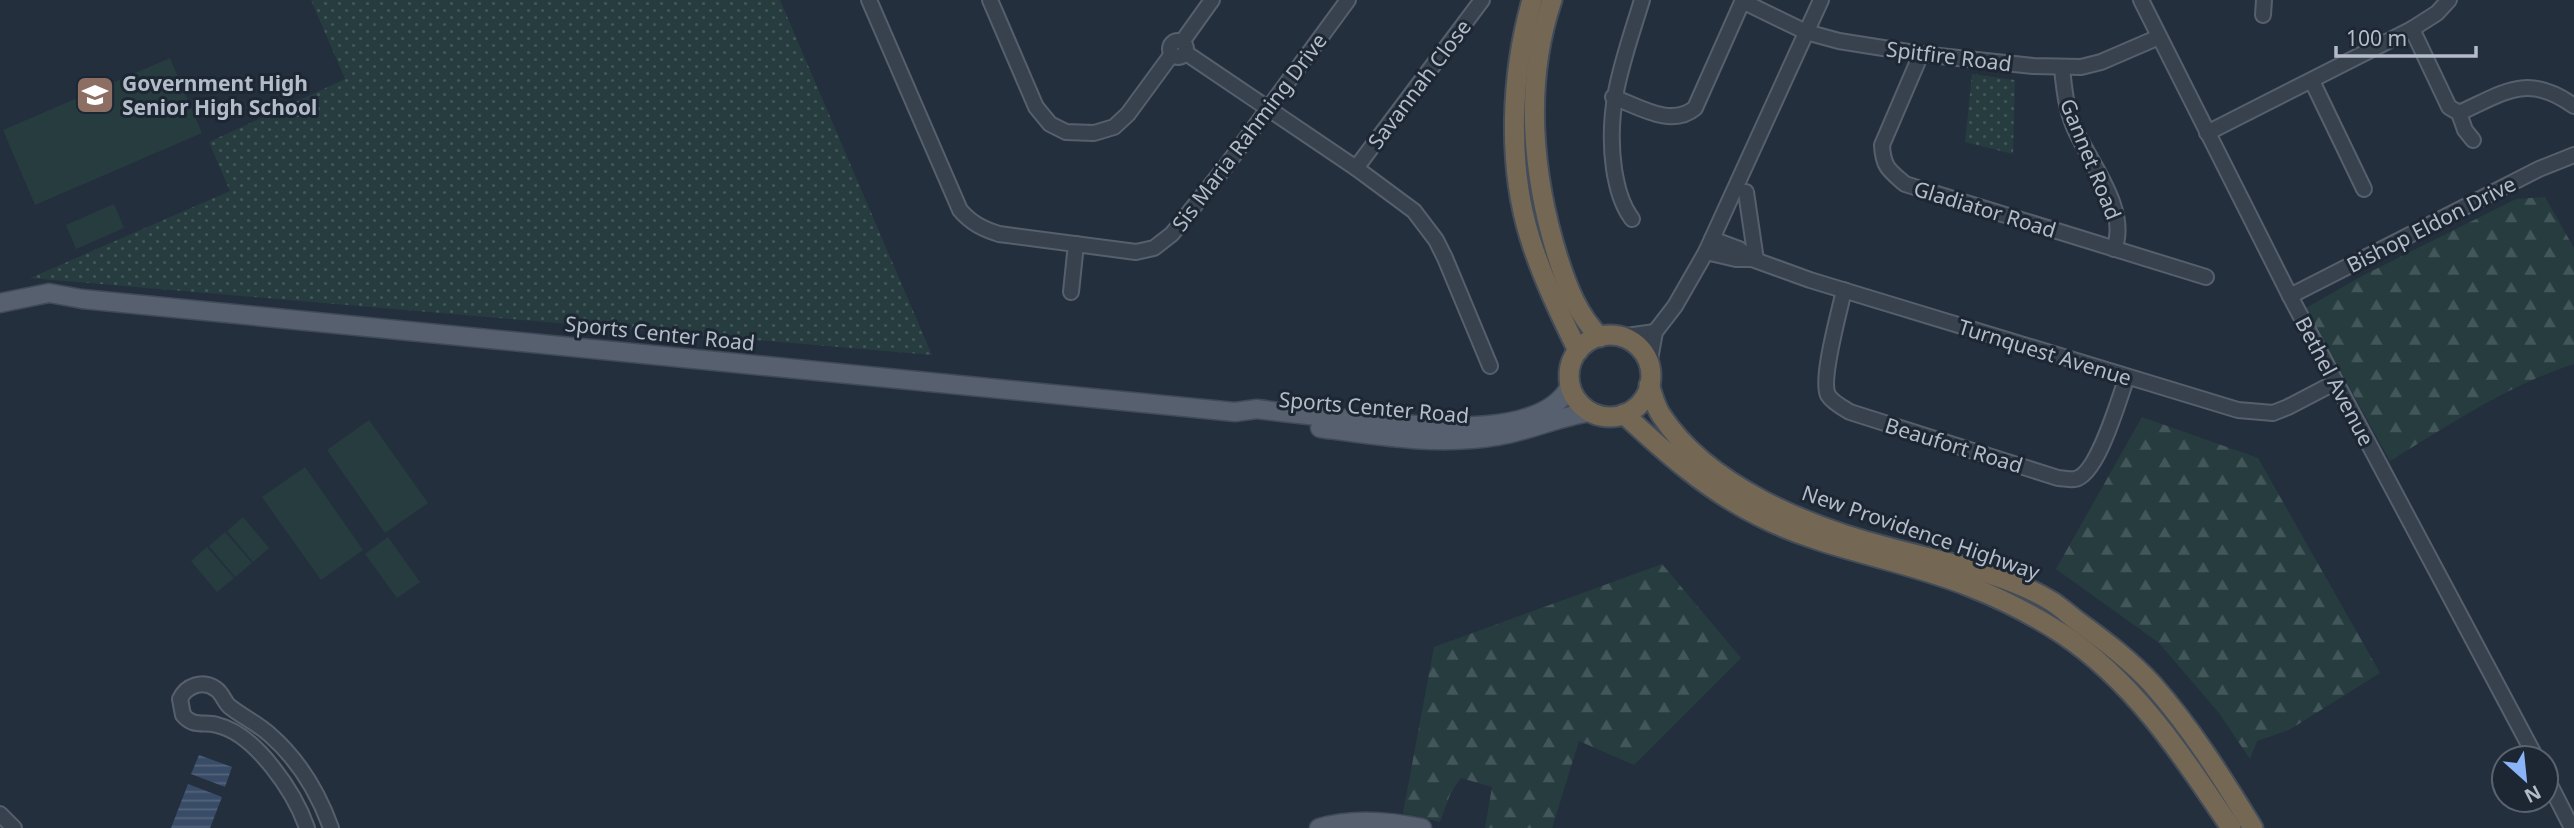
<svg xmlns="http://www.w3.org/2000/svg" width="2574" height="828" font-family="'Noto Sans',sans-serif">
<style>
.green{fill:url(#green-dots)}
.forest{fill:url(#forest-firs)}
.pitch{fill:#263c3f}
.water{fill:url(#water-rules)}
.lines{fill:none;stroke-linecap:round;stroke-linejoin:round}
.minor-casing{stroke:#565f6c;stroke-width:18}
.major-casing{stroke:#414a57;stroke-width:21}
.highway-casing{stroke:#434c59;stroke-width:23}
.minor{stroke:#38414e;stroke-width:14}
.major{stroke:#56606e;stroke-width:18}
.highway{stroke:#746855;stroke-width:19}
.labels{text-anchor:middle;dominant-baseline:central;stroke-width:6;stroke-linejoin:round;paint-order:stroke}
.street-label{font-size:21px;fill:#b4bcc9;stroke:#1d2633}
.poi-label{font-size:21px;font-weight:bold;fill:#b4bcc9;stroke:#1d2633;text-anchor:start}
</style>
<defs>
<pattern id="green-dots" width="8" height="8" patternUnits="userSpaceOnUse" patternTransform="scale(1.75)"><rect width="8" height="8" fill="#263c3f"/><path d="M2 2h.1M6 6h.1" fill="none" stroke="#435659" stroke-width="1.8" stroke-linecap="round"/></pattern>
<pattern id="forest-firs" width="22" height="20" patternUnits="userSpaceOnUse" patternTransform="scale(1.75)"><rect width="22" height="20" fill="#263c3f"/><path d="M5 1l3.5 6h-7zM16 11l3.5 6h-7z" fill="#435659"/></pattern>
<pattern id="water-rules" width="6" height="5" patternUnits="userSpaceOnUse" patternTransform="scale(1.75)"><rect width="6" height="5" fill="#394c67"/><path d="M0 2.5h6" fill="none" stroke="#53647b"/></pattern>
</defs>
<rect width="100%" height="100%" fill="#242f3e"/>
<g class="green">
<path d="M311,0H780L932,355L30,278L230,191L209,142L345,79Z"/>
<path d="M1972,74L2015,80L2013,154L1965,142Z"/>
</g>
<g class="forest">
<path d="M2545,197L2574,248V364C2508,385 2449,425 2390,461L2306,308L2362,276L2516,199Z"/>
<path d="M2142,417L2258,458L2380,673L2289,730L2257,741L2250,759L2219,713L2159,643L2056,569Z"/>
<path d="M1662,564L1741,658L1634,765L1579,741L1552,828H1485L1492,787L1461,778L1451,792L1440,822L1403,813L1434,647Z"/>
</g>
<g class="pitch">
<path d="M170,58L202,133L35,205L3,130Z"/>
<path d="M114,204L124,228L76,249L66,225Z"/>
<path d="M369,420L428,503L385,533L327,450Z"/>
<path d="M305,467L363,550L321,580L262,497Z"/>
<path d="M243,517L269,548L253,562L227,531Z"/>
<path d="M225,532L252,563L235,577L209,546Z"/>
<path d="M388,537L420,582L397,598L365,554Z"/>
<path d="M207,547L234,578L217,592L191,561Z"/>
</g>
<g class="water">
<path d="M199,755L232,767L225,787L191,774Z"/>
<path d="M188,784L222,797L210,828H171Z"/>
</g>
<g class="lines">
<g class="minor-casing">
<g id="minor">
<path d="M869,0L960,210C971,223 983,229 999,234L1136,252L1154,248L1172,234L1226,166L1348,0"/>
<path d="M990,0L1036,107L1050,124L1066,132L1094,133L1114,127L1128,114L1172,54"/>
<path d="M2141,0L2290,296L2536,758"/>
<path d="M1742,1L1806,32L1839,41L1921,54L2033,66L2081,67L2101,62L2159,37"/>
<path d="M2263,15L2264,0"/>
<path d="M2412,29L2449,107L2459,113C2504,93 2527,72 2574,106"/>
<circle cx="1178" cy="49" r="8"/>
<path d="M1182,42L1212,0"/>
<path d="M1186,53L1356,168L1414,211L1436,240L1445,258L1490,366"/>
<path d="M1921,54L1882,145C1883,167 1889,170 1905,184L2206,277"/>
<path d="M2062,68C2064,88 2066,108 2074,127C2089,162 2130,210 2114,249"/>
<path d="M2312,81L2364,189"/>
<path d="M1613,97C1638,106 1671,128 1695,108L1743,0"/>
<path d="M2459,113L2465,130L2473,140"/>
<path d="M2207,133L2412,29L2437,13L2449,0"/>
<path d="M1356,168L1482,0"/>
<path d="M1746,192L1756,260"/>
<path d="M1632,219C1621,204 1617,187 1614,169C1605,105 1624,59 1642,0"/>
<path d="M1712,239L1739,249L1752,259"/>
<path d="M1706,252L1736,259H1752L1810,280L2238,410L2273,413L2288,407L2336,382"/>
<path d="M1844,290C1840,310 1820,379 1828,395C1832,402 1843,408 1850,412L2058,478C2063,478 2070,480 2075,479C2098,475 2119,398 2127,377"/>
<path d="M1071,292L1076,244"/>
<path d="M2290,296L2539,169L2574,155"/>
<path d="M1619,337L1655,332"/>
<path d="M1649,365L1655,332L1675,306L1706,252L1821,0"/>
<path d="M2546,777L2572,828"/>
<path d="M0,814L14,828"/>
<path d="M307,828C295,793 256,734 217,725C204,721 194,728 183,715L180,699C186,686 203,679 216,689C222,693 224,701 229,706C241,716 257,723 269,734C298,759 318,792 331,828"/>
</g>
</g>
<g class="major-casing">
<g id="major">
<path d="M0,303L49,293L82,299L1235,412L1257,409C1293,414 1328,417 1364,421C1415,425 1541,442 1570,386"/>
<path d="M1320,428C1378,436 1440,446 1497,436C1530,431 1559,416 1591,412"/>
<path d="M1319,828C1352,818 1388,821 1422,828"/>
</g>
</g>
<g class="highway-casing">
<g id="highway">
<path d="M1532,0C1511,74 1507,164 1530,238C1542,277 1560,314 1578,351"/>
<path d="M1552,0C1524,83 1532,175 1558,258C1567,286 1578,316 1600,337"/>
<circle cx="1610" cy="376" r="41"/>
<path d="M1649,385C1653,395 1655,406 1661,415C1708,487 1809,527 1890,548C1942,562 2004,572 2051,601C2061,607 2070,616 2080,623C2106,642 2131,661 2153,685C2191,728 2223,779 2253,828"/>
<path d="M1624,414C1666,453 1707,490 1759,516C1826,550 1902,559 1971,587C2002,599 2033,615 2061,633C2135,682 2182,755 2231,828"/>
</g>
</g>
<use href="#minor" class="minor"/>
<use href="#major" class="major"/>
<use href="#highway" class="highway"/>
</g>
<defs>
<g id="school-square" transform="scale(2.0125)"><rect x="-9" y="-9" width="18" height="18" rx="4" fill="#8d6e63" stroke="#1d2633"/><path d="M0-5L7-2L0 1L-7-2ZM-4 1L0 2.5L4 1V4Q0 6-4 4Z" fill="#fff"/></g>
</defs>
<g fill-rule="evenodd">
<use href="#school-square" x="95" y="95"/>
</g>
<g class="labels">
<g class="street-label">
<text transform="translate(1949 56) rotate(7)">Spitfire Road</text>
<text transform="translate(1419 84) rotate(-53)">Savannah Close</text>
<text transform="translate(1249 132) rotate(-53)">Sis Maria Rahming Drive</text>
<text transform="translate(2091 159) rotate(68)">Gannet Road</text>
<text transform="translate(1985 209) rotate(17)">Gladiator Road</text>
<text transform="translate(2431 224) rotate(-27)">Bishop Eldon Drive</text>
<text transform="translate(660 333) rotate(6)">Sports Center Road</text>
<text transform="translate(2045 352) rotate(17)">Turnquest Avenue</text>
<text transform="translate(2335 381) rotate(62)">Bethel Avenue</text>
<text transform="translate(1374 407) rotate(5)">Sports Center Road</text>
<text transform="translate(1954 445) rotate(17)">Beaufort Road</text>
<text transform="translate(1921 532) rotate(19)">New Providence Highway</text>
</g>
<g class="poi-label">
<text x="122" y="83">Government High<tspan x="122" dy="24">Senior High School</tspan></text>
</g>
</g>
<g transform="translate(2525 779) rotate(153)"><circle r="33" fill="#1d2633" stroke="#59626f" stroke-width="2"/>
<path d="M0-5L12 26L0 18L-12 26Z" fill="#8ab4f8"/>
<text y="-10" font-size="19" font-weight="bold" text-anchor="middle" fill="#b4bcc9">N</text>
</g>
<path d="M2336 46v10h140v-10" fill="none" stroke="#b4bcc9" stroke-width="3.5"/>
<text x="2346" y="46" font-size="21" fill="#b4bcc9" stroke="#1d2633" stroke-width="5" paint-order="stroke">100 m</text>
</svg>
